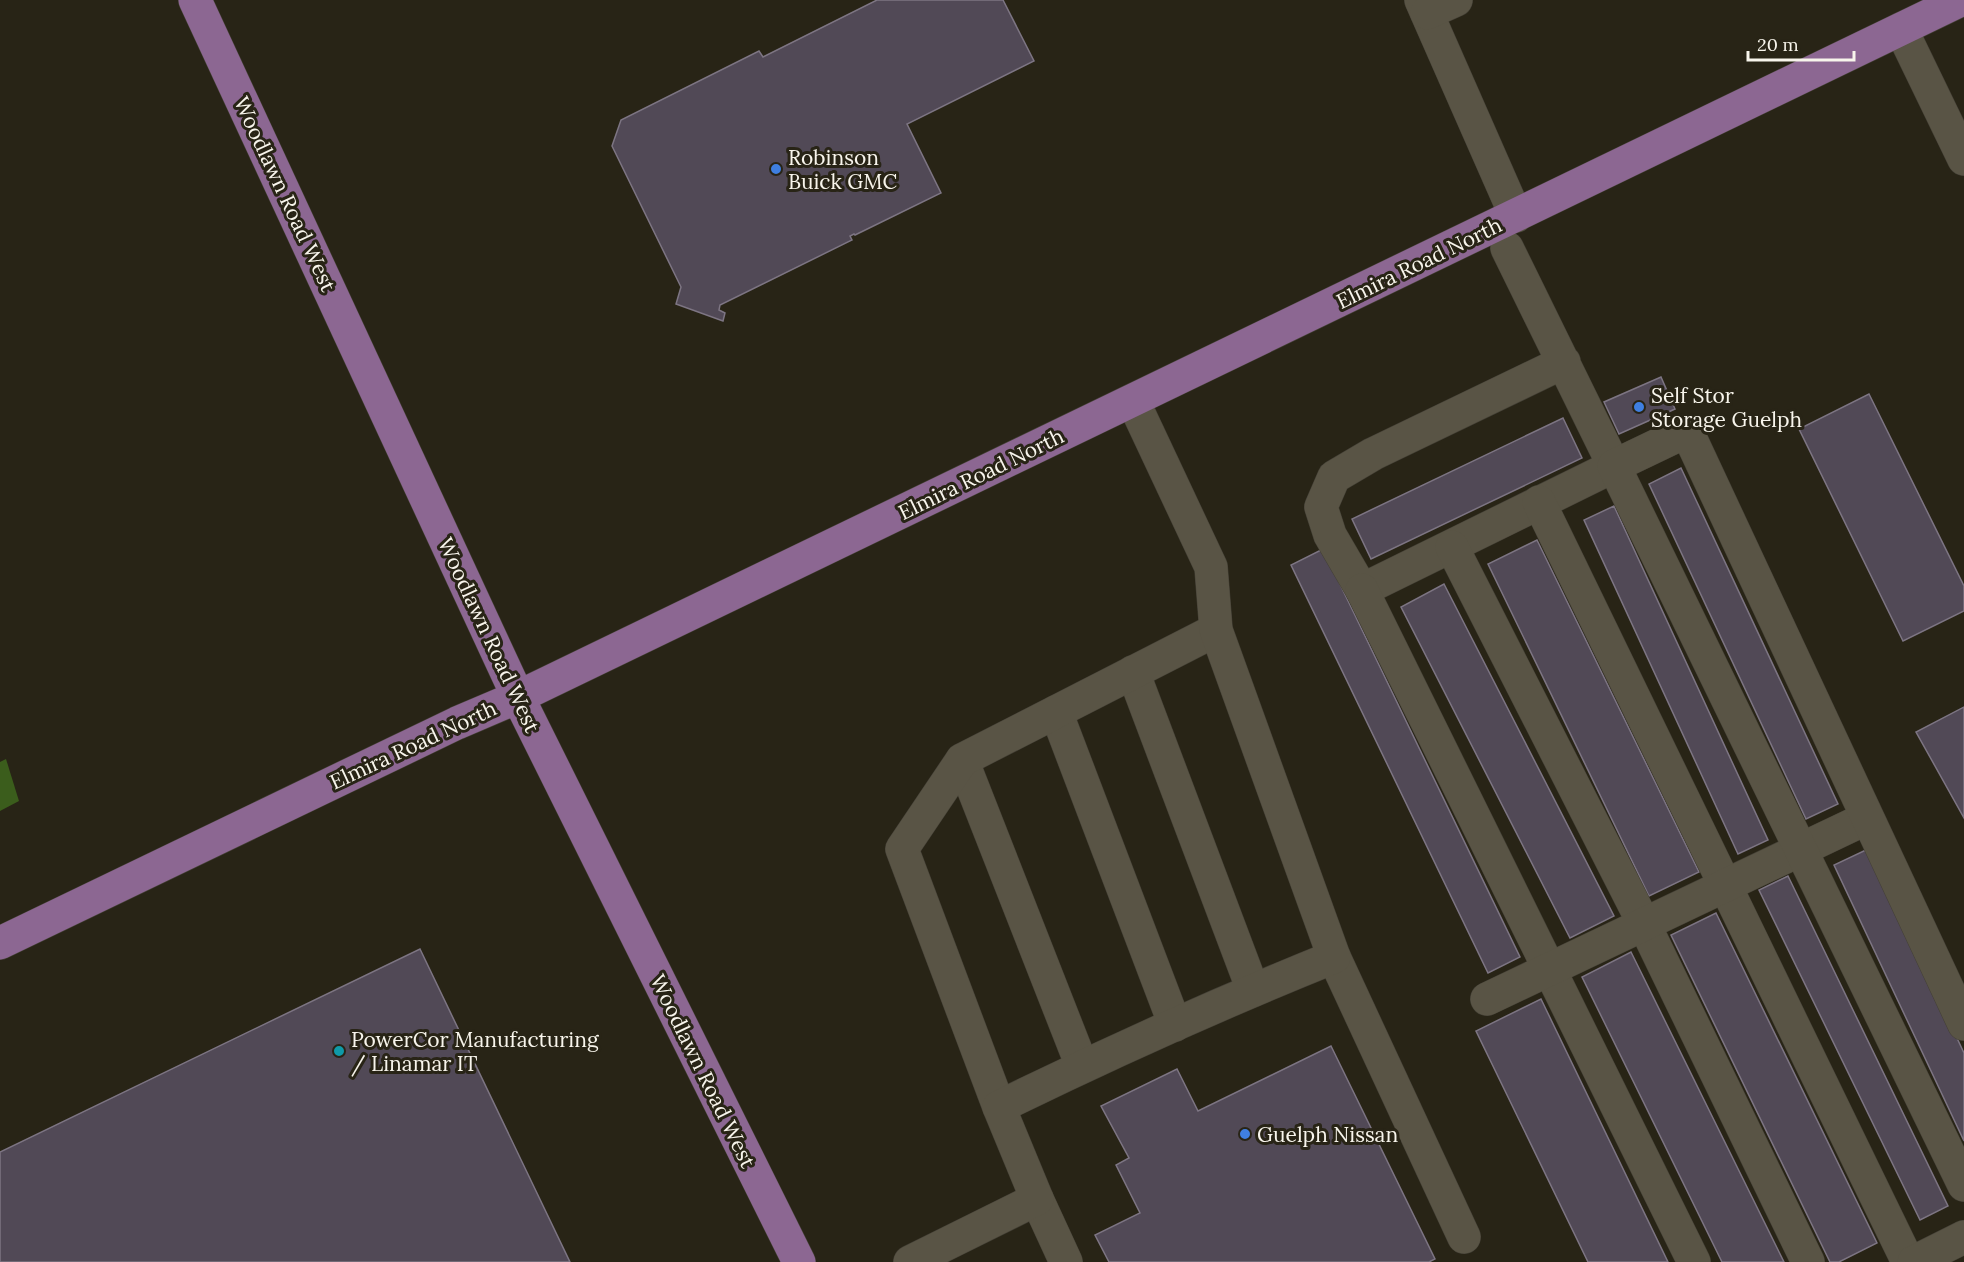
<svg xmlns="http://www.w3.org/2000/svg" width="1964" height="1262" font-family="Lora,serif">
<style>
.forest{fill:#3b5d1c}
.building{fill:#514956;stroke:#7d7583;stroke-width:1.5}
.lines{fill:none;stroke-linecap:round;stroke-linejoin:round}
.minor-casing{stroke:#444036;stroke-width:34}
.major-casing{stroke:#444036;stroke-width:34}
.minor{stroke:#595445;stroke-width:33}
.major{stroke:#8c6792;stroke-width:33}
.shop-dot{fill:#3f7fe0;stroke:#282416;stroke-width:2}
.culture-dot{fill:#0f9aa8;stroke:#282416;stroke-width:2}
.labels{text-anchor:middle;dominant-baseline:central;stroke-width:6;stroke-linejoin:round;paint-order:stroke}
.poi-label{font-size:21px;fill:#f8f5ec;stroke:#282416;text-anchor:start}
.street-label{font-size:21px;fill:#f8f5ec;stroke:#282416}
</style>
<rect width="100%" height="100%" fill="#282416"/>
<path class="forest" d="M6,759L19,801L0,811V762Z"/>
<g class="building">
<path d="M877,0H1003L1034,61L907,124L941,193L855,235L854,234L850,236L852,240L720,305L719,310L725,313L723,321L676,304L681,287L612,146L621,120L759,51L763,57Z"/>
<path d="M1661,377L1675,409L1619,434L1604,402Z"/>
<path d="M1869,394L1964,586V611L1903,641L1799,429Z"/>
<path d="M1563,418L1582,458L1371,559L1352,519Z"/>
<path d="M1681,468L1838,804L1806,819L1649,484Z"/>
<path d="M1614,506L1768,840L1738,854L1584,520Z"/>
<path d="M1537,540L1699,872L1649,896L1488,564Z"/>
<path d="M1323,549L1520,957L1488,973L1291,565Z"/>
<path d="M1444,584L1614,916L1570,938L1401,607Z"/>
<path d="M1964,707V818L1916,732Z"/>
<path d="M1868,849L1964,1053V1141L1834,865Z"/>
<path d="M1788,876L1948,1206L1920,1220L1759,890Z"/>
<path d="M1716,913L1877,1243L1839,1262H1830L1671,935Z"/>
<path d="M420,949L570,1262H0V1152Z"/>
<path d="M1631,952L1784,1262H1722L1582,977Z"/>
<path d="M1541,999L1668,1262H1588L1476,1031Z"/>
<path d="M1331,1046L1435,1259L1429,1262H1109L1095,1235L1140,1213L1116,1165L1129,1158L1101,1106L1177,1069L1198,1111Z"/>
</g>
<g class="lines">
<g class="minor-casing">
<g id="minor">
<path d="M1421,0L1516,216"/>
<path d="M1427,13L1456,0"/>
<path d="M1901,29L1964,159"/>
<path d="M1507,248L1614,466L1362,590L1330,535L1321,507L1334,477L1373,454L1564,362"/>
<path d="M1539,502L1908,1262"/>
<path d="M1452,547L1644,924L1808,1262"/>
<path d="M1362,590L1694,1262"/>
<path d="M1133,672L1253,990"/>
<path d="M1056,712L1175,1025"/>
<path d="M962,760L1082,1066"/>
<path d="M1334,957L1464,1237"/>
<path d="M1487,999L1867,818"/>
<path d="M1964,1024L1687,431L1614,466L1964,1185"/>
<path d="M999,1107L902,849L962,760L1216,630"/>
<path d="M1037,1199L1066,1262"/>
<path d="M910,1262L1037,1199L999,1107C1109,1053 1220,1003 1334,957L1216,630L1211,567L1133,401"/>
<path d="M1914,1262L1964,1237"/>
</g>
</g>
<g class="major-casing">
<g id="major">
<path d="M195,0L518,697L799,1262"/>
<path d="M0,943L457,723L518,697L1961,0"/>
</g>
</g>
<use href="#minor" class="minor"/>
<use href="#major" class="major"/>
</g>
<g class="shop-dot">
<circle cx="776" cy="169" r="6"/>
<circle cx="1639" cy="407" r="6"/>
<circle cx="1245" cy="1134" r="6"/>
</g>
<circle class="culture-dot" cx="339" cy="1051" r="6"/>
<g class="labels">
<g class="poi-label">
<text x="788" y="157">Robinson<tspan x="788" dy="24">Buick GMC</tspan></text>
<text x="1651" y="395">Self Stor<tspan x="1651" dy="24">Storage Guelph</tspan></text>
<text x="351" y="1039">PowerCor Manufacturing<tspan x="351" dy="24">/ Linamar IT</tspan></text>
<text x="1257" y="1134">Guelph Nissan</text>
</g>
<g class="street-label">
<text transform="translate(285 194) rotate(65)">Woodlawn Road West</text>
<text transform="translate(1419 263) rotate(-26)">Elmira Road North</text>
<text transform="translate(981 474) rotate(-26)">Elmira Road North</text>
<text transform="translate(489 635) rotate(65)">Woodlawn Road West</text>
<text transform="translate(413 745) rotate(-25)">Elmira Road North</text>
<text transform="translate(703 1071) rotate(64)">Woodlawn Road West</text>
</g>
</g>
<path d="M1748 51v9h106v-9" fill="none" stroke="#f8f5ec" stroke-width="3"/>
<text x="1757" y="51" font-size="18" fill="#f8f5ec" stroke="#282416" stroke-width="4.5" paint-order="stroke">20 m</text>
</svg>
